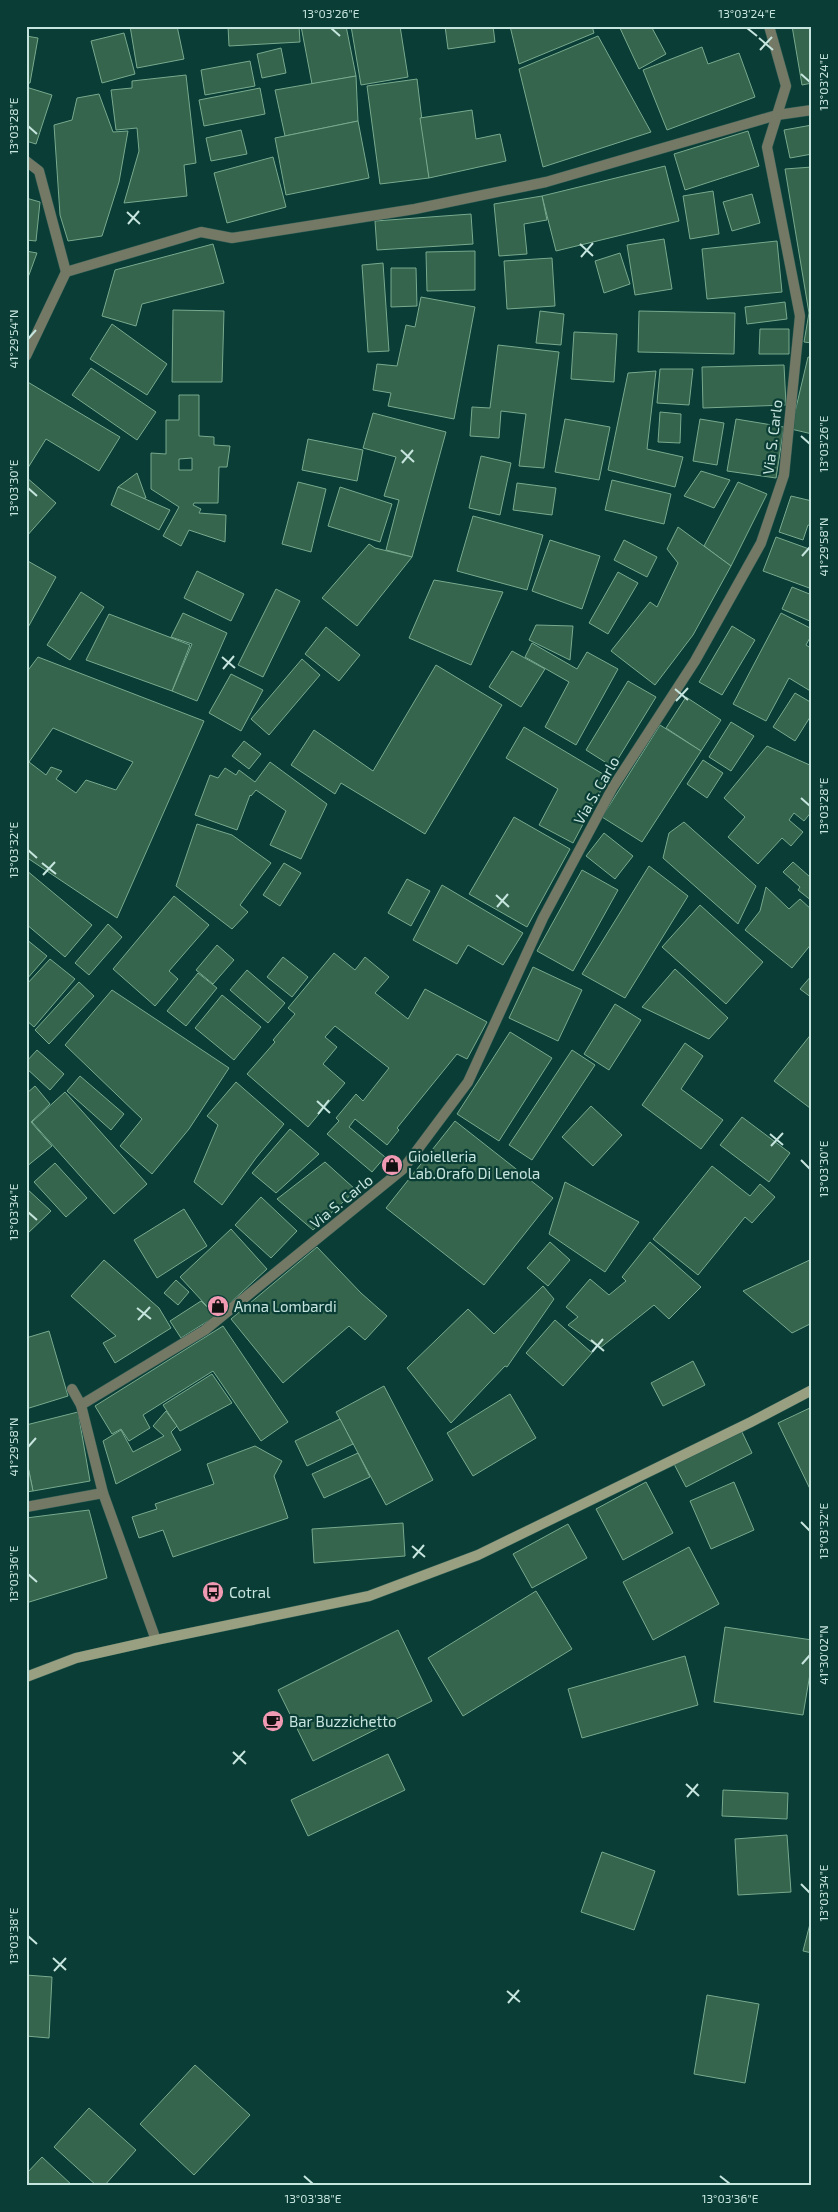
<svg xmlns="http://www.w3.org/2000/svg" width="838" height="2212" font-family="'Exo 2',sans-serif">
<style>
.building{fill:#35654c;stroke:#78aa8f;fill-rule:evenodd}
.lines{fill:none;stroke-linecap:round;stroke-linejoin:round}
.street-casing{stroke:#2c5b53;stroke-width:11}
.secondary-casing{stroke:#2c5b53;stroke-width:11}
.street{stroke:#747966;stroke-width:10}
.secondary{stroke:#98a081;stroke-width:10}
.ticks{fill:none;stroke:#c6e5de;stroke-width:2}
.labels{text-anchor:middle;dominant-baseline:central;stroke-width:4.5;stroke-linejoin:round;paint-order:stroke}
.street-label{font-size:15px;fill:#c6e5de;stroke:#0a3d35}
.poi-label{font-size:15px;fill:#c6e5de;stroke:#0a3d35;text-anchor:start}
.neatline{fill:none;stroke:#c6e5de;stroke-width:2}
.ticks-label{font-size:12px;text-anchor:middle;fill:#c6e5de}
</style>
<rect width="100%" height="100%" fill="#0a3d35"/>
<g class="building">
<path d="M130,26H177L184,59L137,68Z"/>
<path d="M228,26H299L300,42L229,46Z"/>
<path d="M301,26H346L356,76L312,84Z"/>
<path d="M351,26H400L408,77L361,85Z"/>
<path d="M445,26H493L495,42L448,49Z"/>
<path d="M510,26H592L594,33L519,64Z"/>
<path d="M619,26H651L666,54L639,69Z"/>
<path d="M792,26H812V83L802,85Z"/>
<path d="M124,33L135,74L102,83L91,41Z"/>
<path d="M26,36L38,38L30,83H26Z"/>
<path d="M598,36L651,132L543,167L519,69Z"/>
<path d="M702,47L708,64L739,53L755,97L667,130L643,70Z"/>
<path d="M281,48L286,73L262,78L257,54Z"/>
<path d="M250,61L255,86L205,95L201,70Z"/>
<path d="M186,75L196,163L184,165L187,196L124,203L139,151L137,128L116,130L111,90L132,88V81Z"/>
<path d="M356,76L358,121L285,136L275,90Z"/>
<path d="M417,79L429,178L380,184L367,86Z"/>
<path d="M26,87L52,95L36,144L26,141Z"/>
<path d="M260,88L265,114L204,126L199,100Z"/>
<path d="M99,94L113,132L128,131L119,182L102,236L68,241L60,215L54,125L72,120L77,98Z"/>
<path d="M472,110L476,139L500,134L506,161L429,178L420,118Z"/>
<path d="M358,121L369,178L286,195L275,138Z"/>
<path d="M812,125V154L790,158L784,130Z"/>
<path d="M241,130L247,154L211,161L206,138Z"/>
<path d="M748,131L759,166L685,190L674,154Z"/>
<path d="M273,157L286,207L227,223L214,173Z"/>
<path d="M665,166L679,221L556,251L542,196Z"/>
<path d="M812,167V343L804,342L809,313L785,169Z"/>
<path d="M713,191L719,234L690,239L683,196Z"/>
<path d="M752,194L760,223L732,231L723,202Z"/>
<path d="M542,196L547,220L524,224L527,254L499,256L494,204Z"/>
<path d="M26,198L40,202L36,241L26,240Z"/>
<path d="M471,214L473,244L377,250L375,221Z"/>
<path d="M664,239L672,289L635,295L627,245Z"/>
<path d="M777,241L782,292L707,299L702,249Z"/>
<path d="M213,244L224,283L142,304L136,326L102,316L115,270Z"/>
<path d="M26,251L37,253L26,283Z"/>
<path d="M475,251V290L427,291L426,252Z"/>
<path d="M620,253L630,284L604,293L595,261Z"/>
<path d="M552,258L555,306L507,309L504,261Z"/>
<path d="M383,263L389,351L368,352L362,265Z"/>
<path d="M391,268H416L417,306L391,307Z"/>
<path d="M421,297L475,307L454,419L388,406L391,393L373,390L377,364L397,366L406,325L415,327Z"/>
<path d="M785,302L787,319L747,324L745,307Z"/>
<path d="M173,310L224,311L222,382H172Z"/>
<path d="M540,311L564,314L561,345L536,343Z"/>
<path d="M639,311L735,313L734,354L638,352Z"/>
<path d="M112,324L167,364L147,395L90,359Z"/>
<path d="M760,329H789V354H759Z"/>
<path d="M574,332L617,334L614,382L571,379Z"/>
<path d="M498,345L559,352L544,468L519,466L526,414L501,411L499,438L470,436L472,407L490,408Z"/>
<path d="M808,357L812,358V434L791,429Z"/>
<path d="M784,365L786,405L703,408L702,367Z"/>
<path d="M91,368L156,412L137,440L72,395Z"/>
<path d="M660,369H693L689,405L657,403Z"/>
<path d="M656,371L647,449L683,457L675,487L608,470L628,373Z"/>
<path d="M26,381L120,437L99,471L46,439L26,471Z"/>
<path d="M179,395H199V436L214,437V445L230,446L227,467H219L218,503H194L193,505L201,509L199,513L226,515L225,542L189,530L181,546L163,536L179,507L151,489V453L166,454V420H179ZM192,458V470H179V459Z"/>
<path d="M660,412L681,414L680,443L658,442Z"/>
<path d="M373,413L446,432L412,557L386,550L399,500L384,496L396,457L363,448Z"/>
<path d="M565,419L610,427L599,480L555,472Z"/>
<path d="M700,419L724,423L717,465L693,461Z"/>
<path d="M736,419L784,427L776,478L727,471Z"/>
<path d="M308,439L363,450L357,481L302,470Z"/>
<path d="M481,456L511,463L500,515L469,508Z"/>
<path d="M701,471L730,480L714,508L684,496Z"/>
<path d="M137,473L146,498L133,500L118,487Z"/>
<path d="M26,477L56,503L26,537Z"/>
<path d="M612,480L671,494L664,524L605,510Z"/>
<path d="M298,482L326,489L311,552L282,544Z"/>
<path d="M738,482L767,494L731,566L704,546Z"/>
<path d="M517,483L556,488L552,515L513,510Z"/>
<path d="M118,487L170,510L159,530L111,505Z"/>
<path d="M340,487L392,504L380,542L328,526Z"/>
<path d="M791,496L812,501V526L808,525L803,540L779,532Z"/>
<path d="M473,516L543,535L527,590L457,571Z"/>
<path d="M678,527L731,566L693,635L655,685L611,651L650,602L657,607L678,563L667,549Z"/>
<path d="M776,537L812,550V589L763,571Z"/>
<path d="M550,540L600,556L582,609L532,591Z"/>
<path d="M624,540L657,557L647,577L614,560Z"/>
<path d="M369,544L375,548L412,557L357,626L322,598Z"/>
<path d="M26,560L56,577L26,631Z"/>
<path d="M197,571L244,594L231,621L184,598Z"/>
<path d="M618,572L638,583L608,634L589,623Z"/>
<path d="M434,580L503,592L471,665L409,638Z"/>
<path d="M792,587L812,595V622L782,609Z"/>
<path d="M276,589L300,601L263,677L238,665Z"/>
<path d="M81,592L104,607L70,660L47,645Z"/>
<path d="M183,613L227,633L197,701L172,691L192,644L171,637Z"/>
<path d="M781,613L812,629V634L806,645L812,649V692L789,678L766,721L733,704Z"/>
<path d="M109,614L190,645L172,691L86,660Z"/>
<path d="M536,625L573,626L570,660L529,640Z"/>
<path d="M732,626L755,640L722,695L699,682Z"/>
<path d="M326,627L360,655L339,681L305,654Z"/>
<path d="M532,643L577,669L587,652L618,669L576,745L545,727L569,682L525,657Z"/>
<path d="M512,651L545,669L521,707L489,687Z"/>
<path d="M38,657L204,721L117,918L26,857V673ZM53,728L133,762L116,790L86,780L76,793L56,779L62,771L51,767L46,775L29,762Z"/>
<path d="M302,659L320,675L269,735L251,719Z"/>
<path d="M436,665L502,705L425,834L341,783L335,794L291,765L314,730L373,771Z"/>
<path d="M231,674L263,690L241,731L209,713Z"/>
<path d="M628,681L656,697L613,767L586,750Z"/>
<path d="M795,693L812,703V714L795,741L773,727Z"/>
<path d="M686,697L721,720L701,751L666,728Z"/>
<path d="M731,722L754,736L731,771L709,757Z"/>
<path d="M660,725L701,751L642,842L602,817Z"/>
<path d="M524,727L608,777L573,843L539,825L558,789L506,758Z"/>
<path d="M244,741L261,754L249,769L232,756Z"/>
<path d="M767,746L812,766V811L804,821L794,813L789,820L803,832L791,846L782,838L758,864L728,837L745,817L724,798Z"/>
<path d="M703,760L723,773L707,798L687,784Z"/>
<path d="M270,762L327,804L301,859L270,845L286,811L256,790L251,796L250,795L237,830L195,815L210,775L218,778L225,768L236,775L239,770L255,782Z"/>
<path d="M514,817L570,849L527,927L469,894Z"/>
<path d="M684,822L756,886L738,924L663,858L669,833Z"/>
<path d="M197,824L232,835L271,863L240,905L248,912L232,929L176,886Z"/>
<path d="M604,833L633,856L615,879L586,856Z"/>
<path d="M793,862L810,877L812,875V901L798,890L800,887L783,872Z"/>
<path d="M284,863L301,873L280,906L263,895Z"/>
<path d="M649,866L688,896L625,998L582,974Z"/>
<path d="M26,870L92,925L65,957L26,924Z"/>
<path d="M582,870L618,890L573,971L537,951Z"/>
<path d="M407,879L430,891L411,926L388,913Z"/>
<path d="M442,885L523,933L503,965L468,945L457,964L413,940Z"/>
<path d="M766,887L789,909L800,899L812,910V943L792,968L745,930L760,911Z"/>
<path d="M174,896L209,925L169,971L178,979L155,1006L113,969Z"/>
<path d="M700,905L763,962L726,1004L662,947Z"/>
<path d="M108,924L122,937L89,975L75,963Z"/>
<path d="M26,939L47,956L26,980Z"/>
<path d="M217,945L234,960L213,984L196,970Z"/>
<path d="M334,953L355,970L365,957L389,977L375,993L408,1019L425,989L487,1022L467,1059L457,1054L397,1128L399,1130L387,1145L355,1119L349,1127L385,1157L372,1172L327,1134L339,1121L336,1118L356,1094L363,1101L389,1068L335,1026L325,1037L337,1047L323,1064L345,1083L308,1127L247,1074L275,1042L273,1040L295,1014L288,1008Z"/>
<path d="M283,957L308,977L292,997L267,977Z"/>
<path d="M50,959L75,979L34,1027L26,1020V985Z"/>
<path d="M533,967L582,990L558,1041L509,1018Z"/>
<path d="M675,969L728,1018L709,1039L642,1007Z"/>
<path d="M247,970L285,1003L268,1023L230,990Z"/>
<path d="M198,973L217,988L186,1026L167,1011Z"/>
<path d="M812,975V998L800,989Z"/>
<path d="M79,982L94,996L49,1044L35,1030Z"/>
<path d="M112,990L229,1068L189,1129L152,1174L120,1146L142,1119L65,1045Z"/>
<path d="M222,995L261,1027L234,1060L195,1028Z"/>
<path d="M615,1004L641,1020L609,1070L584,1054Z"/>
<path d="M510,1032L552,1058L499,1141L457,1114Z"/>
<path d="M812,1033V1106L810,1108L774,1081Z"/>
<path d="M685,1043L703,1056L681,1089L723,1120L701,1149L642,1105Z"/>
<path d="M37,1050L64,1074L50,1090L26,1068V1062Z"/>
<path d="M572,1050L595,1065L532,1160L509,1145Z"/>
<path d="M80,1076L124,1114L111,1130L67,1091Z"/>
<path d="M236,1082L284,1124L256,1158L222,1205L194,1182L218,1125L207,1116Z"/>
<path d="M35,1086L50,1104L31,1122L52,1146L26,1167V1094Z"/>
<path d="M65,1092L147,1184L114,1214L32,1122Z"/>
<path d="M591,1106L622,1135L593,1166L562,1137Z"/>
<path d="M742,1117L790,1153L769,1182L720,1145Z"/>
<path d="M455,1121L553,1198L484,1285L386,1208Z"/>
<path d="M290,1129L319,1154L276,1193L252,1173Z"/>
<path d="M325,1162L356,1190L313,1230L277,1199Z"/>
<path d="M55,1163L87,1198L66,1217L34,1182Z"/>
<path d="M712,1166L750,1196L760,1184L775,1197L752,1223L745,1217L698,1275L653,1239Z"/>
<path d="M565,1182L639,1222L605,1272L549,1234Z"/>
<path d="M26,1188L51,1211L26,1235Z"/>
<path d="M261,1197L297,1231L271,1258L235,1225Z"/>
<path d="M184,1209L207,1246L157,1278L134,1240Z"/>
<path d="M231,1229L267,1269L216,1316L180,1277Z"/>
<path d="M550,1242L570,1260L548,1286L527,1268Z"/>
<path d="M650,1242L701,1287L669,1319L654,1305L600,1348L568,1325L578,1317L566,1307L590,1279L609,1295L626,1281L622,1277Z"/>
<path d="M317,1247L361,1293L387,1316L365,1340L349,1326L283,1383L231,1319Z"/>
<path d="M812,1259V1323L792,1333L743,1291Z"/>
<path d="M104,1260L159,1308L171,1328L115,1363L103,1343L116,1336L71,1296Z"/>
<path d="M176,1280L189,1292L178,1305L164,1293Z"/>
<path d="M543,1286L554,1299L507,1367L505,1366L451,1423L407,1368L468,1309L494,1334Z"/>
<path d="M201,1301L216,1316L181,1338L170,1321Z"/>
<path d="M555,1320L592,1353L563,1386L526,1353Z"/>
<path d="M223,1326L288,1422L261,1441L213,1371L143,1415L150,1428L129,1441L121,1429L112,1434L95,1406Z"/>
<path d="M49,1331L68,1396L26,1409V1338Z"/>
<path d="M693,1361L705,1385L663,1406L651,1383Z"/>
<path d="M212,1374L232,1403L180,1431L163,1405Z"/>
<path d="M384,1386L433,1480L386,1505L336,1412Z"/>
<path d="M510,1394L536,1438L473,1476L447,1433Z"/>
<path d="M812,1407V1493L778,1423Z"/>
<path d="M166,1411L177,1426L171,1432L181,1450L116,1484L103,1441L121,1430L133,1452L164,1436L153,1426Z"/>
<path d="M78,1412L90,1481L33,1491L26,1457V1425Z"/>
<path d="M340,1419L353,1444L307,1466L295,1441Z"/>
<path d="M741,1430L752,1453L686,1487L674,1464Z"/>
<path d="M255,1446L282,1461L274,1476L288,1518L173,1557L163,1530L139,1538L132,1517L157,1509L155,1504L214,1484L207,1464Z"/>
<path d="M358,1453L370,1477L324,1498L312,1474Z"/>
<path d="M26,1457L33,1491L26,1492Z"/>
<path d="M646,1482L673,1533L623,1560L596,1509Z"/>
<path d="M734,1482L754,1530L711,1549L690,1501Z"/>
<path d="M89,1510L107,1578L26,1603V1518Z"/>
<path d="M403,1523L405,1556L314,1563L312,1529Z"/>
<path d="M568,1524L587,1558L532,1588L513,1554Z"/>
<path d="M689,1547L719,1604L653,1640L623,1582Z"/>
<path d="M536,1591L572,1649L463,1716L428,1658Z"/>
<path d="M725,1627L812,1640V1662L803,1715L714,1702Z"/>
<path d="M398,1630L432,1701L313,1761L278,1690Z"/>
<path d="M685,1656L698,1705L582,1738L568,1689Z"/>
<path d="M388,1754L405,1790L308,1836L291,1800Z"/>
<path d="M723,1790L788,1793L787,1819L722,1816Z"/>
<path d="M787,1835L791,1892L738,1895L735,1839Z"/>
<path d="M602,1852L655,1871L634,1930L581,1912Z"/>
<path d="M812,1916V1953L803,1951Z"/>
<path d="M26,1975L52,1977L49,2038L26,2036Z"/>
<path d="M707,1995L759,2004L745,2083L694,2074Z"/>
<path d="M195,2065L250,2115L194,2175L140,2124Z"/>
<path d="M89,2108L136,2150L104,2186H97L54,2147Z"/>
<path d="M42,2157L73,2186H26V2174Z"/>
</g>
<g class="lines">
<g class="street-casing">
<g id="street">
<path d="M26,161L39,171L66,272L26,356"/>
<path d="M66,272L201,232L232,238L415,209L546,182L777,115L812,110"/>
<path d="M72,1389L81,1405L103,1493L156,1640"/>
<path d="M81,1405L205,1330L403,1169L468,1082L543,918L613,787L695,661L761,543L784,475L800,316L767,147L786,86L769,26"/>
<path d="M26,1507L103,1493"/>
</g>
</g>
<g class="secondary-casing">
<path id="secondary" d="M26,1677L76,1658L156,1640L369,1596L478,1555L751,1422L812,1390"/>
</g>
<use href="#street" class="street"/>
<use href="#secondary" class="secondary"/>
</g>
<path class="ticks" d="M331,28L340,36M747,28L757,36M759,38L773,50M760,50L772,37M801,74L810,82M28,126L37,134M127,212L140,224M128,224L139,211M580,244L593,256M581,257L593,243M28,339L36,330M801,436L810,444M401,450L414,462M402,463L413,450M28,488L37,496M802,556L810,547M222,657L235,668M223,669L234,656M675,689L688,700M676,701L688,688M801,798L810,806M28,850L37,858M42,863L56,874M43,875L55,862M496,895L509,907M497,907L508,894M317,1101L330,1113M318,1114L329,1100M770,1134L783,1145M771,1146L783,1133M801,1160L810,1169M28,1212L37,1220M137,1308L151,1319M138,1320L150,1307M591,1340L604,1351M592,1352L603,1339M28,1447L36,1438M801,1522L810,1531M412,1546L425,1557M413,1558L424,1545M28,1574L37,1582M802,1664L810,1655M233,1752L246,1764M233,1764L245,1751M686,1784L699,1796M687,1797L698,1784M801,1884L810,1893M28,1936L37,1944M53,1958L66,1970M54,1971L66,1958M507,1991L520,2002M508,2003L519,1990M304,2176L313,2184M720,2176L730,2184"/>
<defs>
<g id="shop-disc" transform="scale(1.125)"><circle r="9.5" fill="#f09ab4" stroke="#0a3d35"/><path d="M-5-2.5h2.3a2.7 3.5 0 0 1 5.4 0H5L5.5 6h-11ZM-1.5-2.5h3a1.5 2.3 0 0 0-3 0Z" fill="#111"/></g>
<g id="bus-disc" transform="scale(1.125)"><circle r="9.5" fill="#f09ab4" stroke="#0a3d35"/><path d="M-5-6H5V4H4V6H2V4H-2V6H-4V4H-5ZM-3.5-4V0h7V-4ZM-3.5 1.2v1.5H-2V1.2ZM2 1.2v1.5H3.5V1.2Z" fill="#111"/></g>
<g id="cafe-disc" transform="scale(1.125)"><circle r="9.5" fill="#f09ab4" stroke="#0a3d35"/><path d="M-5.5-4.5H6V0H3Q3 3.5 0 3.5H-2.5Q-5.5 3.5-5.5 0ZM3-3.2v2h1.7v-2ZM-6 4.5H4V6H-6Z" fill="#111"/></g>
</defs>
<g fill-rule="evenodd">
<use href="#shop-disc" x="392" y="1165"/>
<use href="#shop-disc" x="218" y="1306"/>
<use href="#bus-disc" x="213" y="1592"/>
<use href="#cafe-disc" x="273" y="1721"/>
</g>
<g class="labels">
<g class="street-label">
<text transform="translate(772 437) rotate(-83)">Via S. Carlo</text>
<text transform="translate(596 790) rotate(-60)">Via S. Carlo</text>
<text transform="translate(341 1201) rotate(-39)">Via S. Carlo</text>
</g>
<g class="poi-label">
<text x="408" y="1156">Gioielleria<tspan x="408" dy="17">Lab.Orafo Di Lenola</tspan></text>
<text x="234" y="1306">Anna Lombardi</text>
<text x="229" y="1592">Cotral</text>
<text x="289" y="1721">Bar Buzzichetto</text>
</g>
</g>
<rect width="838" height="2212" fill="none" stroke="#0a3d35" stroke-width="55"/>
<rect x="28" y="28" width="782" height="2156" class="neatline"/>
<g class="ticks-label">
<text x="331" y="18">13°03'26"E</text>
<text x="747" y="18">13°03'24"E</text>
<text transform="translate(824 82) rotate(-90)" y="4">13°03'24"E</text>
<text transform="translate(14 126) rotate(-90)" y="4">13°03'28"E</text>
<text transform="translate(14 339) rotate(-90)" y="4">41°29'54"N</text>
<text transform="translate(824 444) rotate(-90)" y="4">13°03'26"E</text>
<text transform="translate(14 488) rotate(-90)" y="4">13°03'30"E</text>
<text transform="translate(824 547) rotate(-90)" y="4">41°29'58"N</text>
<text transform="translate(824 806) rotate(-90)" y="4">13°03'28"E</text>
<text transform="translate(14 850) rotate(-90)" y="4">13°03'32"E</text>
<text transform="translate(824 1169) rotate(-90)" y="4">13°03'30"E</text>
<text transform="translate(14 1212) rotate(-90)" y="4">13°03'34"E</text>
<text transform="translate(14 1447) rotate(-90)" y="4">41°29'58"N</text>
<text transform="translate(824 1531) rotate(-90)" y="4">13°03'32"E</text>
<text transform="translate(14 1574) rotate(-90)" y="4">13°03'36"E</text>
<text transform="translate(824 1655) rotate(-90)" y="4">41°30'02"N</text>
<text transform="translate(824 1893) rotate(-90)" y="4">13°03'34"E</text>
<text transform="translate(14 1936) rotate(-90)" y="4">13°03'38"E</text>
<text x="313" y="2203">13°03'38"E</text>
<text x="730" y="2203">13°03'36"E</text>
</g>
</svg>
